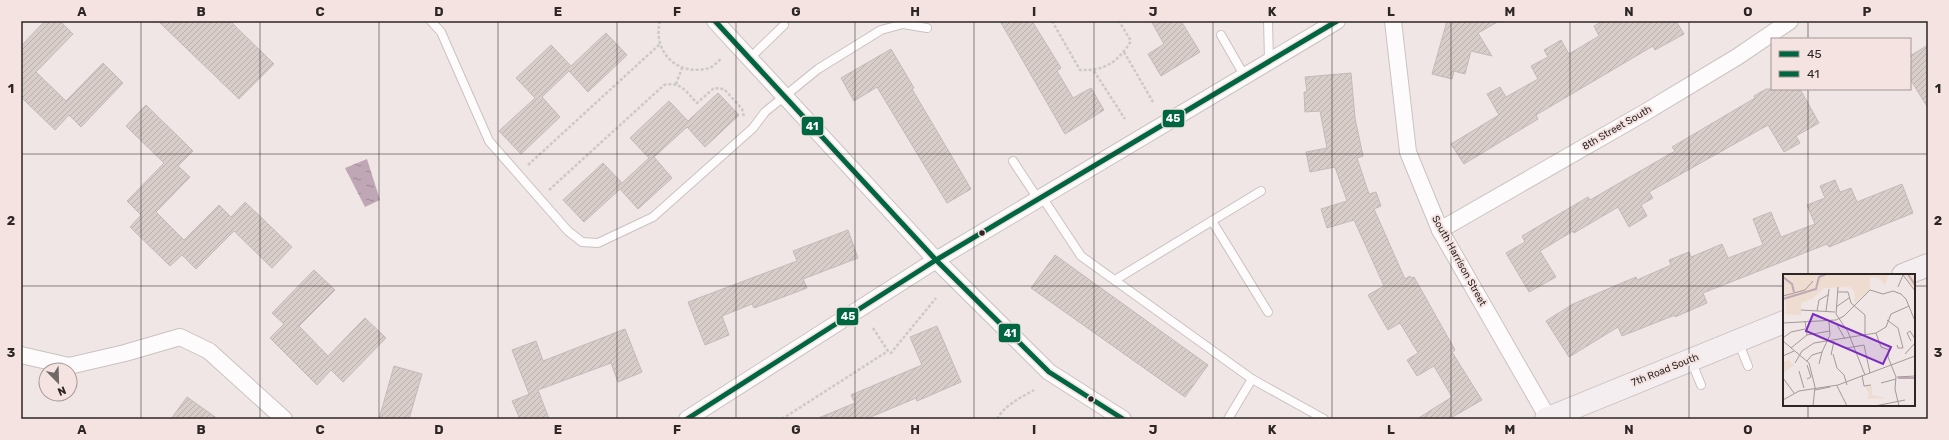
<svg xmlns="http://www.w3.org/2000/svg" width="1949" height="440" font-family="Rubik,sans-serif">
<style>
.water{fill:url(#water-ripples)}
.building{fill:url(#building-hatch);stroke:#c2bbba}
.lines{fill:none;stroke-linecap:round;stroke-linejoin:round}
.lane-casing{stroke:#cac2c2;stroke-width:10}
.street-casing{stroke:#cac2c2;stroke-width:18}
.secondary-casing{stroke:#cac2c2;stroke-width:24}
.path{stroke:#ccc9c9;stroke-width:2.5;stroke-dasharray:3 2;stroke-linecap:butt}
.lane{stroke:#fdfbfb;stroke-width:8}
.street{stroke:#fdfbfb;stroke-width:16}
.secondary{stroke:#f4eef0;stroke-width:22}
.bus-1-casing{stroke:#f4e3e1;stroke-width:8}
.bus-2-casing{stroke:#f4e3e1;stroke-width:8}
.bus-1{stroke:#006641;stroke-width:5}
.bus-2{stroke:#006641;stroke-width:5}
.grid{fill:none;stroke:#2c2625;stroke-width:1;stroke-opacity:0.55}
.bus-dot{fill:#2c2625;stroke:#f4e3e1;stroke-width:1.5}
.labels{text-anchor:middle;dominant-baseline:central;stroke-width:4;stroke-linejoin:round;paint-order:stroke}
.street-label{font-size:10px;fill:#2c2625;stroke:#f4e3e1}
.inset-river{fill:none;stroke:#c0a7b6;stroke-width:2}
.inset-road{fill:none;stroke:#a29998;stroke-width:1}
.view{fill:#7b2cbf;fill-opacity:0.15;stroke:#7b2cbf;stroke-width:2}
.inset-edge{fill:none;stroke:#2c2625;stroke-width:2}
.line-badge{stroke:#f4e3e1;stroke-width:1.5}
.badge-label{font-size:11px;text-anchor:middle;font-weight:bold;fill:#fff}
.neatline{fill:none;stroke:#2c2625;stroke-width:1.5}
.grid-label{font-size:13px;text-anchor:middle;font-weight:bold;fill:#2c2625}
</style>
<defs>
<pattern id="water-ripples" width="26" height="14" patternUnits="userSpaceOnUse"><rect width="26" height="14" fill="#c0a7b6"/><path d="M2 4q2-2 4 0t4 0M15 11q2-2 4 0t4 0" fill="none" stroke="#9c8894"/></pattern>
<pattern id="building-hatch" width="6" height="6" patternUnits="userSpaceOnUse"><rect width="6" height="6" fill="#d9cdca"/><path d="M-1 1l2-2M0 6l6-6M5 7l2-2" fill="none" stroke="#bab0ad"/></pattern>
</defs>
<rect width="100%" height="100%" fill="#f0e6e5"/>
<path class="water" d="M367,159L380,200L365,207L345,168Z"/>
<g class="building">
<path d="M45,21H60L73,34L36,72L66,101L103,63L123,83L81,127L69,115L55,130L21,97V46Z"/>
<path d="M158,21H230L274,64L239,99Z"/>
<path d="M1000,21H1032L1061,68L1057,71L1073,98L1091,88L1104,110L1065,134Z"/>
<path d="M1151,21H1181L1200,52L1161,76L1148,54L1164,44Z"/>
<path d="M1447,21H1499L1478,33L1492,56L1471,51L1465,74L1454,71L1452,79L1432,74Z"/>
<path d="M1603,21H1676L1684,34L1655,50L1653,46L1536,115L1538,119L1464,164L1451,144L1499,115L1487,94L1500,87L1506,97L1538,79L1531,66L1548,57L1544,50L1561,40L1569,54L1599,36L1594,26Z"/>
<path d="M606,33L627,55L588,92L569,71L542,97L560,117L521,154L499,131L535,98L516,78L551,45L571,66Z"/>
<path d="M1928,45V108L1910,79V56Z"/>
<path d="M891,49L914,88L912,89L971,189L947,203L877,87L854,101L841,78Z"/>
<path d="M1351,73L1355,118L1363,156L1357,158L1369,194L1376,192L1381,206L1374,209L1405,279L1410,276L1411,278L1414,277L1455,350L1452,352L1482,400L1449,419H1417L1452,397L1434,366L1417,376L1407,360L1418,353L1400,323L1388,330L1368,295L1384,286L1354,220L1327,228L1321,209L1347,201L1335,167L1310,172L1306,152L1327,148L1320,111L1305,112L1304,92H1307L1305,77Z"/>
<path d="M1766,89H1800L1819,123L1796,136L1800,143L1784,152L1768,125L1649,192L1653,198L1641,205L1647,216L1629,227L1618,207L1574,233L1573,231L1540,251L1556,277L1529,292L1506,253L1525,242L1522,236L1588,197L1590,200L1675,151L1672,147L1755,98L1754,96Z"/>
<path d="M718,93L739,115L705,147L687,127L654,157L672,178L638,209L620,189L584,222L563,200L603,163L622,183L649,158L630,138L669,101L688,121Z"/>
<path d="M146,105L193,151L178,166L190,177L156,212L184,240L219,205L231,217L245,202L292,247L272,268L234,231L196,269L182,255L170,266L130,227L141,215L127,201L164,163L126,126Z"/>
<path d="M1835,180L1840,192L1851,188L1857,202L1902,184L1913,213L1829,247L1827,244L1703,293L1707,303L1675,317V315L1622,336L1618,327L1569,357L1546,321L1573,304L1617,285L1636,277L1637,280L1671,265L1669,260L1689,252L1691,257L1722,244L1728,258L1763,245L1753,219L1771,212L1781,237L1815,224L1807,205L1825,198L1820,186Z"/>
<path d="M848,230L858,258L803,279L807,288L754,308L752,304L722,316L729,335L705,345L688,302L797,261L793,251Z"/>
<path d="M1055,255L1208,365L1185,397L1031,288Z"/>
<path d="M314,270L335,290L299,326L328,356L365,318L386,338L343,382L331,370L317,385L270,338L284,324L272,313Z"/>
<path d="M937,326L961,382L917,401L916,398L866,419H816L855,403L851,395L922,365L910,337Z"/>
<path d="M625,329L642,372L618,382L611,363L538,390L549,419H520L512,401L530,394H529L512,350L536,341L543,361Z"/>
<path d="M394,366L422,374L409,419H379Z"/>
<path d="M187,397L218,419H171Z"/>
</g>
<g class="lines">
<g class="lane-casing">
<g id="lane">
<path d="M431,21L441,32L489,141L568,231L582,242L598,243L653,217L753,128L765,112L818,69L881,30L903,24L927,28"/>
<path d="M1268,21L1269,60"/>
<path d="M1221,35L1244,75"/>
<path d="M749,59L784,25"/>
<path d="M1013,161L1038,199"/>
<path d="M1042,197L1081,256L1252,379L1324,419"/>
<path d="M1212,221L1268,312"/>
<path d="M1115,280L1261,191"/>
<path d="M1738,341L1748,366"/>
<path d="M1691,360L1701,385"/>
<path d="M1228,419L1252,379"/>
</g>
</g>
<g class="street-casing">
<g id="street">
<path d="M715,21L936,260L1049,372L1123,419"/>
<path d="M1393,21L1408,152L1440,230L1548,418"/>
<path d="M1440,230L1644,113L1737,57L1790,21"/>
<path d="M21,355L69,366L125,353L180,337L209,351L284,419"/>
<path d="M687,419L936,260L1337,21"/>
</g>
</g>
<g class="secondary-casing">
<g id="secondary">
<path d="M1903,275L1928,265"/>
<path d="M1546,419L1784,322"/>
</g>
</g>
<g class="path">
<path d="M660,21C652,52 678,77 709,68C713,67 717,62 721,59"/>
<path d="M1052,21L1080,70C1105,71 1118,62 1131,41L1119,21"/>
<path d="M1124,52L1153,102"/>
<path d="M1094,71L1125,119"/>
<path d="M676,84L682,68"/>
<path d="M528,165L660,44"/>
<path d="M549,190L664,85C681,81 686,92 697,103L714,88L724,89L742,109L744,117"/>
<path d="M873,328L888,351L891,353L936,298"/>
<path d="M1072,418V419"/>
<path d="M782,419L888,351"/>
<path d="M997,419C1005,405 1020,398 1034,390"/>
</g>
<use href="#lane" class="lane"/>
<use href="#street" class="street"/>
<use href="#secondary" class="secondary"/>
<g class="bus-1-casing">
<path id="bus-1" d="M687,419L936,260L1337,21"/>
</g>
<g class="bus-2-casing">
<path id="bus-2" d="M715,21L936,260L1049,372L1123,419"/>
</g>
<use href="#bus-1" class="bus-1"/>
<use href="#bus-2" class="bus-2"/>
</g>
<path class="grid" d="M141,21V419M260,21V419M379,21V419M498,21V419M617,21V419M736,21V419M855,21V419M974,21V419M1094,21V419M1213,21V419M1332,21V419M1451,21V419M1570,21V419M1689,21V419M1808,21V39M1808,89V275M21,154H1928M21,286H1784M1914,286H1928M1808,405V419"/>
<g class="bus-dot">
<circle cx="982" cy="233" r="3.5"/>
<circle cx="1091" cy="399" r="3.5"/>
</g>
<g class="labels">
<g class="street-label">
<text transform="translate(1617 128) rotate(-30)">8th Street South</text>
<text transform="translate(1459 261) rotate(61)">South Harrison Street</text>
<text transform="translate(1665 370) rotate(-22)">7th Road South</text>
</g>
</g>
<g transform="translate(1783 274)">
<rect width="132" height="132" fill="#f0e6e5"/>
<path d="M89,112V121L102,124L84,125L86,119L82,113Z" fill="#eddccf"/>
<path d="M0,0H106L102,11L96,4L87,3V15L72,29L71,17L67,13L41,14L29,25L18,29V41L2,40L3,29L0,20L3,18L0,13ZM120,0H132V16ZM6,86L11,91L0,99V88Z" fill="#eddccf"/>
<path class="inset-river" d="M125,0L132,11M0,3L9,10L11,18M0,25L33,15L36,3L43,0M115,104H132"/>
<path class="inset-road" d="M55,13L53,40L65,58L82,101M115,13L120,1L132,17M54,18H65L68,29L82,41V62M0,22L22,16L30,7M53,33L66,24M18,36L52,38M34,37L36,26L45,21M43,37L46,15M104,46L115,54L120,74H115L114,71M22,47L24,61M0,49L53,46L61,42L87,16L100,20L110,17L118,20L123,25L132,47M53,49L62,65M93,59L98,73L106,76L105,83L113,103L112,115L116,132M0,64L8,58L22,55M0,67L26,89L32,113L30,132M128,67L124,59L127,57L132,65M8,74L24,61L47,57M64,74L81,71L87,99M50,80L54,94L61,101L64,111M122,80L132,69M48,81L51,67M0,82L11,77M24,87L29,81L39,78M12,89L19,77L31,69L93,59L103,53L108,40L126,32M36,90L39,78L47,61L46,48M16,97L21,114M79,101L81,112L88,111M114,103L132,102M0,104L11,119M24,105L28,103L24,91M98,109L113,105M54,112L64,132M32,116L47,113M0,126L16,117L55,111L132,82M92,132L122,126"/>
<path class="view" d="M30,40L108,73L100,90L23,57Z"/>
<rect width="132" height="132" class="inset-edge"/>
</g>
<g class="line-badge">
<rect x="1162" y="109" width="23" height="19" rx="4" fill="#006641"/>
<rect x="801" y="116" width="23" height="20" rx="4" fill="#006641"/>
<rect x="836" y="307" width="23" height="19" rx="4" fill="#006641"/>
<rect x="998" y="323" width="23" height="20" rx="4" fill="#006641"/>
</g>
<g class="badge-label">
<text x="1173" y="122">45</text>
<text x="812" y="130">41</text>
<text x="848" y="320">45</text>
<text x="1010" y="337">41</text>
</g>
<rect width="1949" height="440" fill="none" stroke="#f4e3e1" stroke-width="44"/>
<rect x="1771" y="38" width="140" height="52" fill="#f4e3e1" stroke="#a49796"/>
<rect x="1779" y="51" width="20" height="6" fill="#006641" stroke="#a49796"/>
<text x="1807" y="58" font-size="12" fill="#2c2625">45</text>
<rect x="1779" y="71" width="20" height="6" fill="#006641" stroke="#a49796"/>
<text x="1807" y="78" font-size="12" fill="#2c2625">41</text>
<g transform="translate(58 382) rotate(157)"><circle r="19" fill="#f4e3e1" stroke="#a49796"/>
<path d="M0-3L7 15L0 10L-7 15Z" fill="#716968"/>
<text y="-6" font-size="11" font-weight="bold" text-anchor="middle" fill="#2c2625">N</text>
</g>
<rect x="22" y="22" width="1905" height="396" class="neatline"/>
<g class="grid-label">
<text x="82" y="16">A</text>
<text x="201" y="16">B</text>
<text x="320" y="16">C</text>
<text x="439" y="16">D</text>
<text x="558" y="16">E</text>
<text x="677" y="16">F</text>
<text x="796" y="16">G</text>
<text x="915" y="16">H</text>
<text x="1034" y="16">I</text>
<text x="1153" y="16">J</text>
<text x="1272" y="16">K</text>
<text x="1391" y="16">L</text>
<text x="1510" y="16">M</text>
<text x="1629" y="16">N</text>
<text x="1748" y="16">O</text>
<text x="1867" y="16">P</text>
<text x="11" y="93">1</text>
<text x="1938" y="93">1</text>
<text x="11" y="225">2</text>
<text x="1938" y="225">2</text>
<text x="11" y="357">3</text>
<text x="1938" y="357">3</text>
<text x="82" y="434">A</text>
<text x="201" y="434">B</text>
<text x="320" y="434">C</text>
<text x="439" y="434">D</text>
<text x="558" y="434">E</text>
<text x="677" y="434">F</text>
<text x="796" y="434">G</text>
<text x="915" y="434">H</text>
<text x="1034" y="434">I</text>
<text x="1153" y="434">J</text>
<text x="1272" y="434">K</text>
<text x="1391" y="434">L</text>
<text x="1510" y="434">M</text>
<text x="1629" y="434">N</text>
<text x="1748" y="434">O</text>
<text x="1867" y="434">P</text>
</g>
</svg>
